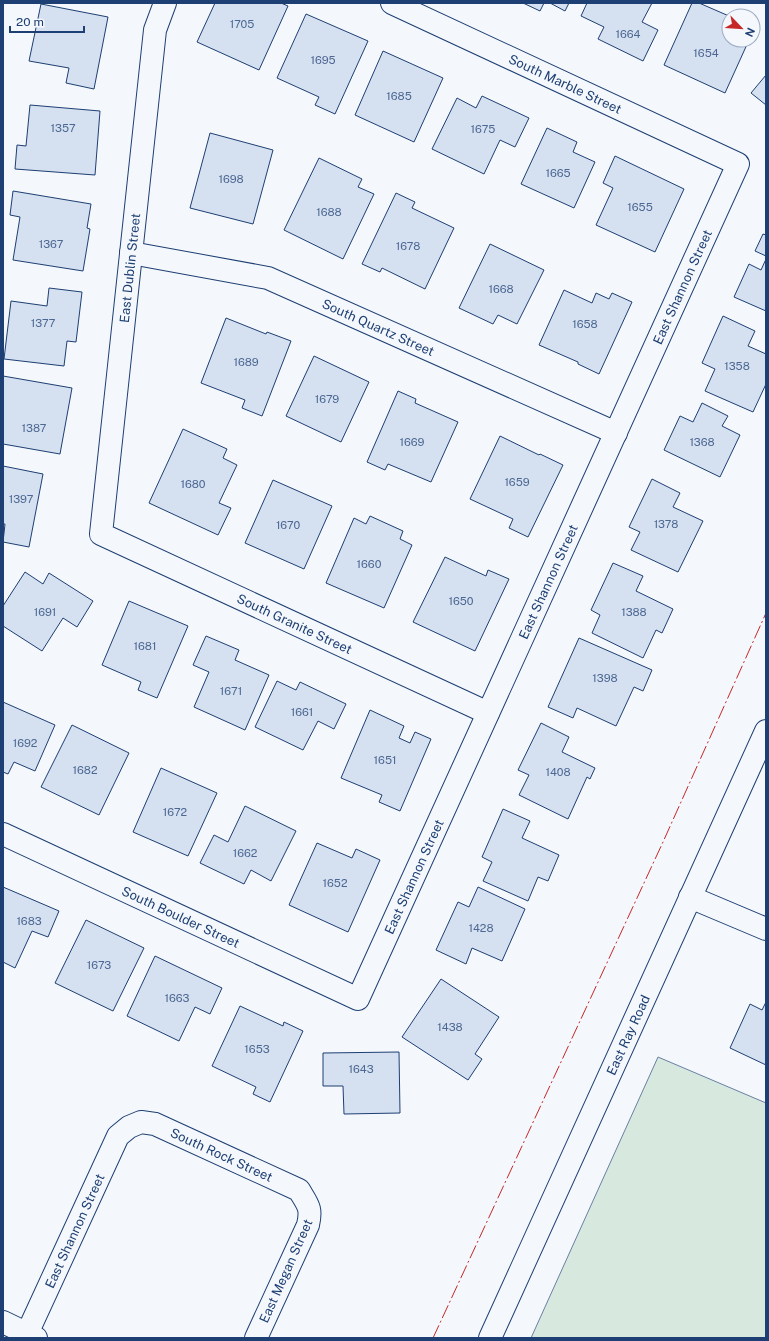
<svg xmlns="http://www.w3.org/2000/svg" width="769" height="1341" font-family="'Public Sans',sans-serif">
<style>
.green{fill:#d7e8df;stroke:#687fa3}
.building{fill:#d5e0f0;stroke:#1d3f73}
.lines{fill:none;stroke-linecap:round;stroke-linejoin:round}
.minor-casing{stroke:#1d3f73;stroke-width:24}
.major-casing{stroke:#1d3f73;stroke-width:24}
.minor{stroke:#f4f7fb;stroke-width:22}
.major{stroke:#f4f7fb;stroke-width:22}
.power{stroke:#c62828;stroke-width:1;stroke-dasharray:14 3 2 3;stroke-linecap:butt}
.labels{text-anchor:middle;dominant-baseline:central;stroke-width:3;stroke-linejoin:round;paint-order:stroke}
.number-label{font-size:11px;fill:#4b6792}
.street-label{font-size:13px;fill:#1d3f73;stroke:#f4f7fb}
</style>
<rect width="100%" height="100%" fill="#f4f7fb"/>
<path class="green" d="M658,1057L766,1103V1338H531Z"/>
<g class="building">
<path d="M215,3H281L288,6L259,70L197,42Z"/>
<path d="M523,3H544L540,11Z"/>
<path d="M550,3H569L565,11Z"/>
<path d="M587,3H652L642,22L658,30L643,61L598,39L604,27L581,16Z"/>
<path d="M692,3H699L729,16V40H749L725,93L664,65Z"/>
<path d="M41,4L108,17L94,89L66,83L69,68L29,61Z"/>
<path d="M306,14L368,41L335,114L315,105L319,97L277,78Z"/>
<path d="M383,51L443,78L414,142L355,115Z"/>
<path d="M766,75V105L751,93Z"/>
<path d="M482,96L529,118L515,147L500,140L484,174L432,149L457,98L476,108Z"/>
<path d="M30,105L100,111L95,175L15,169L17,145L26,146Z"/>
<path d="M547,128L577,142L573,152L595,162L574,208L521,184Z"/>
<path d="M210,133L273,150L253,224L190,208Z"/>
<path d="M615,156L684,189L655,252L596,225L613,188L603,183Z"/>
<path d="M319,158L362,179L358,187L374,194L343,259L284,230Z"/>
<path d="M13,191L91,204L87,228L90,229L83,271L13,260L20,217L10,215Z"/>
<path d="M396,193L415,202L412,208L454,228L425,289L382,268L380,272L362,264Z"/>
<path d="M763,234L766,235V256L755,251Z"/>
<path d="M490,244L544,270L517,324L498,315L493,324L459,308Z"/>
<path d="M766,259V311L734,297L749,264L761,270Z"/>
<path d="M49,288L82,292L76,342L67,341L64,366L4,359L11,301L47,306Z"/>
<path d="M564,290L592,303L596,293L609,299L612,293L632,302L599,374L578,364V362L539,345Z"/>
<path d="M723,316L755,331L748,346L766,354V384L753,412L705,391L715,369L702,363Z"/>
<path d="M226,318L266,334L267,332L291,341L262,416L242,408L245,400L201,383Z"/>
<path d="M314,356L369,382L341,442L286,416Z"/>
<path d="M3,376L72,388L60,454L3,444Z"/>
<path d="M398,391L416,399L415,403L458,422L431,482L388,464L385,470L367,462Z"/>
<path d="M702,403L728,416L722,426L740,435L720,477L664,450L680,416L693,422Z"/>
<path d="M183,429L227,449L223,458L237,465L219,503L231,508L218,535L149,503Z"/>
<path d="M500,436L539,455L540,454L563,465L528,537L509,528L513,519L470,499Z"/>
<path d="M3,466L43,474L29,547L3,542L5,524H3Z"/>
<path d="M652,479L680,493L673,507L703,521L678,572L631,550L640,532L629,527Z"/>
<path d="M273,480L332,506L304,569L245,543Z"/>
<path d="M370,516L403,531L400,539L412,545L384,608L326,583L354,518L366,524Z"/>
<path d="M445,557L486,576L488,570L509,579L475,651L413,622Z"/>
<path d="M613,563L643,576L636,591L673,609L662,633L656,630L643,658L592,633L600,615L591,610Z"/>
<path d="M25,572L43,584L49,573L93,601L77,627L63,618L42,651L3,626V606Z"/>
<path d="M129,601L188,626L157,698L138,690L141,682L102,665Z"/>
<path d="M206,636L239,650L235,660L269,675L245,730L194,707L209,672L193,665Z"/>
<path d="M579,638L652,670L643,691L634,687L616,726L577,708L573,718L548,707Z"/>
<path d="M277,681L296,690L300,682L346,704L334,729L318,721L303,750L255,727Z"/>
<path d="M3,702L55,725L35,771L14,762L8,774L3,772Z"/>
<path d="M370,710L404,726L399,738L410,743L415,732L431,739L400,811L379,802L382,795L341,778Z"/>
<path d="M541,723L569,737L562,752L595,768L590,779L587,777L568,819L519,795L529,775L518,770Z"/>
<path d="M72,725L129,753L99,815L41,787Z"/>
<path d="M161,768L217,793L188,856L133,832Z"/>
<path d="M245,806L296,831L271,881L251,870L244,884L200,863L214,835L228,842Z"/>
<path d="M503,809L530,821L522,838L559,855L548,881L538,877L528,901L483,881L492,862L482,857Z"/>
<path d="M317,843L352,858L356,849L380,860L348,932L289,905Z"/>
<path d="M3,887L59,911L48,937L32,931L15,968L3,962Z"/>
<path d="M478,887L525,909L502,961L472,948L466,964L436,950L458,902L469,907Z"/>
<path d="M86,920L144,948L113,1011L55,983Z"/>
<path d="M155,956L222,988L210,1014L195,1007L179,1041L127,1016Z"/>
<path d="M441,979L499,1017L475,1054L482,1059L468,1080L402,1037Z"/>
<path d="M766,1002V1065L730,1048L750,1004L762,1010Z"/>
<path d="M240,1006L283,1026L284,1022L303,1031L270,1102L253,1094L256,1087L212,1066Z"/>
<path d="M399,1052L400,1113L344,1114L343,1086H323V1053Z"/>
</g>
<g class="lines">
<g class="minor-casing">
<g id="minor">
<path id="s1" d="M165,3L155,30L101,534L488,713"/>
<path id="s2" d="M131,253L268,278L616,433"/>
<path id="s3" d="M3,834L358,999L738,164L392,3"/>
<path d="M690,897L766,929"/>
<path d="M3,1322L36,1338"/>
<path id="s4" d="M25,1338L118,1136L129,1127L141,1122L155,1124L299,1190C308,1205 312,1208 308,1225L256,1338"/>
</g>
</g>
<g class="major-casing">
<g id="major">
<path id="s5" d="M490,1338L766,731"/>
</g>
</g>
<use href="#minor" class="minor"/>
<use href="#major" class="major"/>
<path class="power" d="M433,1338L663,842L766,613"/>
</g>
<g class="labels">
<g class="number-label">
<text x="242" y="24">1705</text>
<text x="628" y="34">1664</text>
<text x="706" y="53">1654</text>
<text x="323" y="60">1695</text>
<text x="399" y="96">1685</text>
<text x="63" y="128">1357</text>
<text x="483" y="129">1675</text>
<text x="558" y="173">1665</text>
<text x="231" y="179">1698</text>
<text x="640" y="207">1655</text>
<text x="329" y="212">1688</text>
<text x="51" y="244">1367</text>
<text x="408" y="246">1678</text>
<text x="501" y="289">1668</text>
<text x="43" y="323">1377</text>
<text x="585" y="324">1658</text>
<text x="246" y="362">1689</text>
<text x="737" y="366">1358</text>
<text x="327" y="399">1679</text>
<text x="34" y="428">1387</text>
<text x="412" y="442">1669</text>
<text x="702" y="442">1368</text>
<text x="517" y="482">1659</text>
<text x="193" y="484">1680</text>
<text x="21" y="499">1397</text>
<text x="666" y="524">1378</text>
<text x="288" y="525">1670</text>
<text x="369" y="564">1660</text>
<text x="461" y="601">1650</text>
<text x="45" y="612">1691</text>
<text x="634" y="612">1388</text>
<text x="145" y="646">1681</text>
<text x="605" y="678">1398</text>
<text x="231" y="691">1671</text>
<text x="302" y="712">1661</text>
<text x="25" y="743">1692</text>
<text x="385" y="760">1651</text>
<text x="85" y="770">1682</text>
<text x="558" y="772">1408</text>
<text x="175" y="812">1672</text>
<text x="245" y="853">1662</text>
<text x="335" y="883">1652</text>
<text x="29" y="921">1683</text>
<text x="481" y="928">1428</text>
<text x="99" y="965">1673</text>
<text x="177" y="998">1663</text>
<text x="450" y="1027">1438</text>
<text x="257" y="1049">1653</text>
<text x="361" y="1069">1643</text>
</g>
<g class="street-label">
<text transform="translate(565 84) rotate(25)">South Marble Street</text>
<text transform="translate(130 268) rotate(-84)">East Dublin Street</text>
<text stroke="none"><textPath href="#s3" startOffset="1174">East Shannon Street</textPath></text>
<text stroke="none"><textPath href="#s2" startOffset="260">South Quartz Street</textPath></text>
<text stroke="none"><textPath href="#s3" startOffset="850">East Shannon Street</textPath></text>
<text stroke="none"><textPath href="#s1" startOffset="749">South Granite Street</textPath></text>
<text stroke="none"><textPath href="#s3" startOffset="526">East Shannon Street</textPath></text>
<text stroke="none"><textPath href="#s3" startOffset="196">South Boulder Street</textPath></text>
<text stroke="none"><textPath href="#s5" startOffset="333">East Ray Road</textPath></text>
<text stroke="none"><textPath href="#s4" startOffset="337">South Rock Street</textPath></text>
<text stroke="none"><textPath href="#s4" startOffset="118">East Shannon Street</textPath></text>
<text transform="translate(286 1271) rotate(-66)">East Megan Street</text>
</g>
</g>
<rect width="769" height="1341" fill="none" stroke="#1d3f73" stroke-width="8"/>
<g transform="translate(741 28) rotate(115)"><circle r="19" fill="#f4f7fb" stroke="#9eadc5"/>
<path d="M0-3L7 15L0 10L-7 15Z" fill="#c62828"/>
<text y="-6" font-size="11" font-weight="bold" text-anchor="middle" fill="#1d3f73">N</text>
</g>
<path d="M10 26v6h74v-6" fill="none" stroke="#1d3f73" stroke-width="2"/>
<text x="16" y="26" font-size="12" fill="#1d3f73" stroke="#f4f7fb" stroke-width="3" paint-order="stroke">20 m</text>
</svg>
